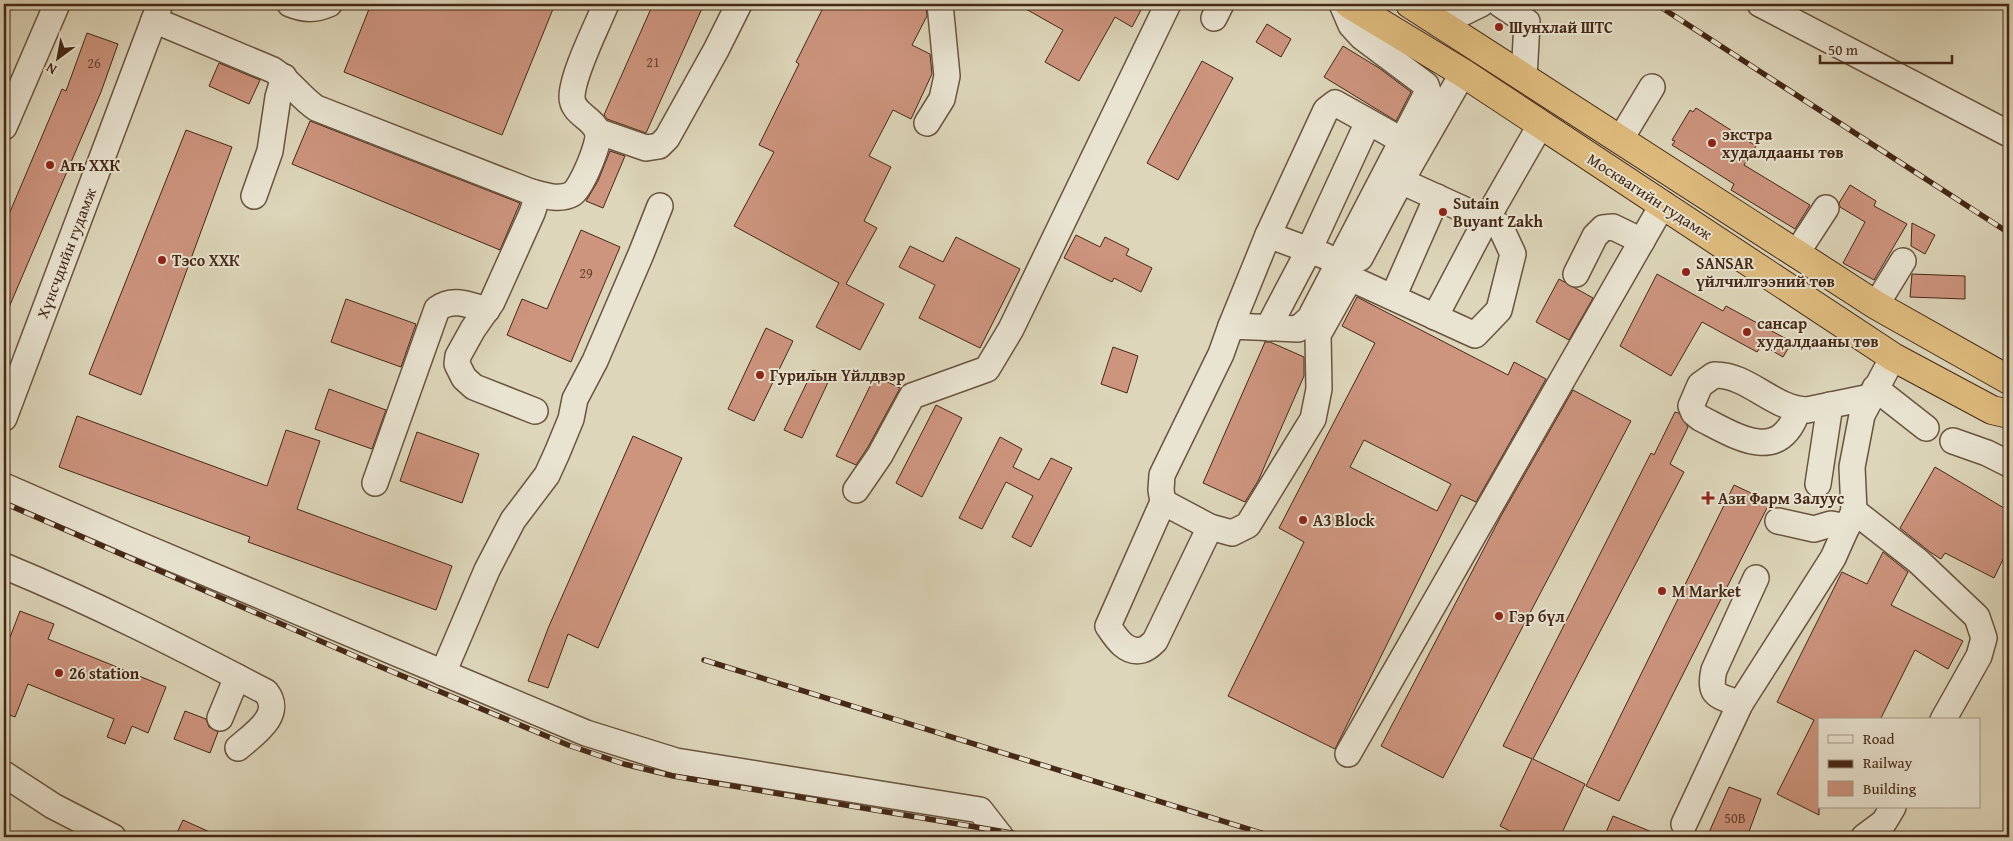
<svg xmlns="http://www.w3.org/2000/svg" width="2013" height="841" font-family="'Gentium Book Plus',serif">
<style>
.building{fill:#cd947e;stroke:#452816;fill-rule:evenodd}
.lines{fill:none;stroke-linecap:round;stroke-linejoin:round}
.minor-casing{stroke:#6b543f;stroke-width:28}
.highway-casing{stroke:#452816;stroke-width:30}
.minor{stroke:#e9e4d2;stroke-width:25}
.highway{stroke:#debb7d;stroke-width:28}
.rail-casing{stroke:#452816;stroke-width:5.5}
.rail{stroke:#e9e4d2;stroke-width:4;stroke-dasharray:11;stroke-linecap:butt}
.poi-dot{fill:#8f2418;stroke:#e9e4d2;stroke-width:2}
.labels{text-anchor:middle;dominant-baseline:central;stroke-width:4;stroke-linejoin:round;paint-order:stroke}
.number-label{font-size:14px;fill:#674330}
.poi-label{font-size:16px;font-weight:bold;fill:#452816;stroke:#e9e4d2;text-anchor:start}
.street-label{font-size:16px;fill:#452816;stroke:#e9e4d2}
</style>
<rect width="100%" height="100%" fill="#ddd6ba"/>
<filter id="stains"><feTurbulence type="fractalNoise" baseFrequency=".004" numOctaves="4"/><feColorMatrix values="0 0 0 0 .2 0 0 0 0 .09 0 0 0 0 .02 0 0 0 .5 -.17"/></filter>
<radialGradient id="worn" r=".72"><stop offset=".6" stop-color="#630" stop-opacity="0"/><stop offset="1" stop-color="#630" stop-opacity=".3"/></radialGradient>
<g class="building">
<path d="M371,4H555L502,135L344,72Z"/>
<path d="M653,4H704L646,133L607,119L604,115Z"/>
<path d="M825,4H926L927,16L912,45L930,54L932,74L911,119L893,110L869,156L891,167L864,221L877,228L846,284L884,304L860,350L816,327L839,283L734,226L774,152L759,145L799,64L796,62Z"/>
<path d="M1017,4H1129L1141,10L1132,27L1115,17L1079,81L1045,62L1063,30Z"/>
<path d="M1267,24L1291,39L1281,57L1256,42Z"/>
<path d="M87,33L118,44L101,92L4,319V226L62,89L66,91Z"/>
<path d="M1343,46L1379,68L1411,92L1396,121L1324,77Z"/>
<path d="M1202,61L1233,78L1178,180L1147,163Z"/>
<path d="M219,63L260,80L249,104L209,86Z"/>
<path d="M1696,108L1756,146L1744,165L1810,205L1795,229L1731,190L1734,184L1672,145L1675,141L1672,140L1690,110L1693,112Z"/>
<path d="M310,121L520,203L500,250L292,164Z"/>
<path d="M186,130L232,147L141,395L89,374Z"/>
<path d="M610,151L625,156L603,208L586,201L598,181Z"/>
<path d="M1850,185L1876,201L1874,206L1907,224L1874,280L1843,263L1865,222L1840,207L1839,203Z"/>
<path d="M1912,223L1935,235L1925,254L1911,246Z"/>
<path d="M581,230L620,247L571,362L507,335L522,299L547,309Z"/>
<path d="M1076,235L1100,247L1105,237L1129,249L1126,255L1152,268L1141,292L1114,278L1112,282L1064,258Z"/>
<path d="M956,237L1020,269L980,348L919,318L935,285L899,267L910,246L943,262Z"/>
<path d="M1657,274L1723,311L1726,306L1792,342L1783,357L1762,345L1757,352L1702,322L1671,376L1620,346Z"/>
<path d="M1912,274L1965,276V299L1910,297Z"/>
<path d="M1559,279L1593,298L1569,340L1536,322Z"/>
<path d="M1357,297L1508,375L1514,362L1546,379L1476,502L1461,495L1335,749L1228,696L1304,542L1279,528L1375,343L1342,326ZM1364,440L1451,484L1437,511L1350,467Z"/>
<path d="M346,299L416,324L401,367L331,342Z"/>
<path d="M766,328L793,341L754,421L728,409Z"/>
<path d="M1265,342H1270L1304,357V376L1258,481L1245,502L1203,483Z"/>
<path d="M1113,347L1138,356L1127,393L1101,384Z"/>
<path d="M813,370L830,378L802,438L784,430Z"/>
<path d="M875,376L900,388L868,447L856,465L836,456Z"/>
<path d="M329,389L386,410L372,449L315,429Z"/>
<path d="M1573,390L1631,421L1443,778L1381,746L1501,516Z"/>
<path d="M936,405L962,418L922,497L896,483Z"/>
<path d="M1675,412L1679,413L1688,427L1670,464L1684,472L1533,759L1585,784L1560,837H1522L1500,826L1532,759L1503,746L1651,453L1654,455Z"/>
<path d="M77,416L267,486L286,430L320,441L297,509L452,566L436,610L248,542L250,537L59,467Z"/>
<path d="M417,432L479,454L462,503L400,481Z"/>
<path d="M633,436L682,458L598,648L568,634L548,688L528,681L549,626Z"/>
<path d="M1000,437L1022,449L1013,467L1039,480L1051,458L1072,468L1031,547L1012,537L1033,496L1006,482L982,529L959,518Z"/>
<path d="M1935,467L2009,511V547L1994,578L1945,553L1941,559L1930,552L1900,528Z"/>
<path d="M1734,485L1770,502L1619,801L1586,786Z"/>
<path d="M1883,552L1908,572L1891,605L1963,641L1948,669L1915,650L1880,720H1819V815L1777,794L1814,720L1777,702L1842,572L1867,584Z"/>
<path d="M20,611L54,624L48,639L166,687L148,733L132,726L125,744L107,737L114,719L28,684L15,717L4,713V653Z"/>
<path d="M185,711L206,719L209,727L218,732L210,753L174,739Z"/>
<path d="M1729,787L1761,799L1747,837H1707Z"/>
<path d="M1613,816L1664,837H1604Z"/>
<path d="M183,820L221,837H175Z"/>
</g>
<g class="lines">
<g class="minor-casing">
<g id="minor">
<path d="M290,4C305,10 315,10 329,4"/>
<path d="M1500,4L1527,22L1524,78"/>
<path d="M1760,4L2009,134"/>
<path d="M1214,18L1221,4"/>
<path d="M154,20L273,70C289,80 300,97 316,108L531,192C537,200 535,205 532,213L492,302L473,329L458,356L457,364L464,378L474,387L535,411"/>
<path d="M1442,23L1481,4"/>
<path d="M927,123L942,99L947,76L940,4"/>
<path d="M4,127L57,4"/>
<path d="M597,131L646,148L659,146L667,138L716,50L739,4"/>
<path d="M1620,140L1652,87"/>
<path d="M531,192C543,195 559,201 572,194C581,189 600,143 598,133C594,118 572,114 572,97C572,75 597,26 606,4"/>
<path d="M254,196L270,151L278,97L284,77"/>
<path d="M1268,235L1325,256"/>
<path d="M1796,254L1826,208"/>
<path d="M1360,258L1401,181"/>
<path d="M1576,274L1595,236L1603,228L1613,227L1642,241"/>
<path d="M1393,297L1437,197"/>
<path d="M1876,305L1903,261"/>
<path d="M1435,317L1486,220L1541,124"/>
<path d="M1231,326L1268,235L1326,110L1335,103L1403,141"/>
<path d="M1268,328L1309,250L1368,122"/>
<path d="M1875,388L1926,428"/>
<path d="M1798,410C1779,466 1736,436 1700,418L1694,413L1691,406L1700,385L1714,375C1748,374 1773,409 1807,410L1870,397"/>
<path d="M4,418L160,4"/>
<path d="M1953,441L1987,453L2009,464"/>
<path d="M375,483L437,309C453,297 469,305 487,310"/>
<path d="M1818,484L1830,405"/>
<path d="M4,486L128,540L586,733L676,761L980,810L1001,837"/>
<path d="M856,490L880,455L912,396L987,369L1011,329L1168,4"/>
<path d="M1163,502L1210,527L1232,533L1248,525L1313,419L1319,389L1318,335L1350,278L1475,335L1499,310L1513,254L1500,226L1401,181L1463,73"/>
<path d="M1854,511L1852,467L1862,415L1893,357"/>
<path d="M1778,521L1814,529L1831,524L1847,527"/>
<path d="M1210,527L1155,641C1152,644 1146,649 1142,650C1126,654 1116,638 1108,626L1163,502L1161,490L1162,475L1221,354L1231,326L1298,329L1310,318L1428,91L1426,85L1362,37L1351,25L1342,4"/>
<path d="M4,566C94,603 180,647 266,692C284,715 254,734 238,748"/>
<path d="M443,673L487,570L513,520L547,475L557,453L571,419L575,399L595,361L641,254L660,206"/>
<path d="M1740,704C1718,695 1708,697 1714,670L1756,578"/>
<path d="M220,718L237,677"/>
<path d="M1348,754L1663,204"/>
<path d="M4,774L53,806L113,837"/>
<path d="M1684,824L1740,704L1833,558L1854,511L1918,561L1977,617L1984,638L1979,656L1943,720"/>
<path d="M1864,837L1884,822L1893,807"/>
</g>
</g>
<g class="highway-casing">
<g id="highway">
<path d="M1349,4L1463,73L1893,357L1992,410L2009,414"/>
<path d="M1410,4L1876,305L2009,380"/>
</g>
</g>
<use href="#minor" class="minor"/>
<use href="#highway" class="highway"/>
<g class="rail-casing">
<g id="rail">
<path d="M1656,4L2009,233"/>
<path d="M4,503L357,657L568,745L624,764L673,776L1035,837"/>
<path d="M704,660L1274,837"/>
</g>
</g>
<use href="#rail" class="rail"/>
</g>
<g class="poi-dot">
<circle cx="1499" cy="27" r="5"/>
<circle cx="1712" cy="143" r="5"/>
<circle cx="50" cy="165" r="5"/>
<circle cx="1443" cy="212" r="5"/>
<circle cx="162" cy="260" r="5"/>
<circle cx="1686" cy="272" r="5"/>
<circle cx="1747" cy="332" r="5"/>
<circle cx="760" cy="375" r="5"/>
<path d="M1705.5 490.5h5v5h5v5h-5v5h-5v-5h-5v-5h5z"/>
<circle cx="1303" cy="520" r="5"/>
<circle cx="1662" cy="591" r="5"/>
<circle cx="1499" cy="616" r="5"/>
<circle cx="59" cy="673" r="5"/>
</g>
<g class="labels">
<g class="number-label">
<text x="653" y="62">21</text>
<text x="94" y="63">26</text>
<text x="586" y="273">29</text>
<text x="1735" y="818">50B</text>
</g>
<g class="poi-label">
<text x="1509" y="27">Шунхлай ШТС</text>
<text x="1722" y="134">экстра<tspan x="1722" dy="18">худалдааны төв</tspan></text>
<text x="60" y="165">Агь ХХК</text>
<text x="1453" y="203">Sutain<tspan x="1453" dy="18">Buyant Zakh</tspan></text>
<text x="172" y="260">Тэсо ХХК</text>
<text x="1696" y="263">SANSAR<tspan x="1696" dy="18">үйлчилгээний төв</tspan></text>
<text x="1757" y="323">сансар<tspan x="1757" dy="18">худалдааны төв</tspan></text>
<text x="770" y="375">Гурилын Үйлдвэр</text>
<text x="1718" y="498">Ази Фарм Залуус</text>
<text x="1313" y="520">A3 Block</text>
<text x="1672" y="591">М Market</text>
<text x="1509" y="616">Гэр бүл</text>
<text x="69" y="673">26 station</text>
</g>
<g class="street-label">
<text transform="translate(1650 196) rotate(33)">Москвагийн гудамж</text>
<text transform="translate(66 253) rotate(-69)">Хүнсчдийн гудамж</text>
</g>
</g>
<rect width="2013" height="841" fill="none" stroke="#ddd6ba" stroke-width="20"/>
<rect x="5" y="5" width="2003" height="831" fill="none" stroke="#452816" stroke-width="2.5"/>
<rect x="10" y="10" width="1993" height="821" fill="none" stroke="#452816"/>
<rect x="1818" y="718" width="162" height="90" fill="#e9e4d2" stroke="#a79987"/>
<rect x="1828" y="735" width="25" height="8" fill="#e9e4d2" stroke="#a79987"/>
<text x="1863" y="744" font-size="15" fill="#452816">Road</text>
<rect x="1828" y="760" width="25" height="8" fill="#452816" stroke="#a79987"/>
<text x="1863" y="768" font-size="15" fill="#452816">Railway</text>
<rect x="1828" y="781" width="25" height="15" fill="#cd947e" stroke="#a79987"/>
<text x="1863" y="794" font-size="15" fill="#452816">Building</text>
<g transform="translate(58 58) rotate(212)" stroke="#e9e4d2" stroke-width="4" paint-order="stroke">
<path d="M0-4L9 19L0 12L-9 19Z" fill="#452816"/>
<text y="-8" font-size="14" font-weight="bold" text-anchor="middle" fill="#452816">N</text>
</g>
<path d="M1820 55v8h132v-8" fill="none" stroke="#452816" stroke-width="2.5"/>
<text x="1828" y="55" font-size="15" fill="#452816" stroke="#e9e4d2" stroke-width="4" paint-order="stroke">50 m</text>
<rect width="100%" height="100%" filter="url(#stains)"/>
<rect width="100%" height="100%" fill="url(#worn)"/>
</svg>
